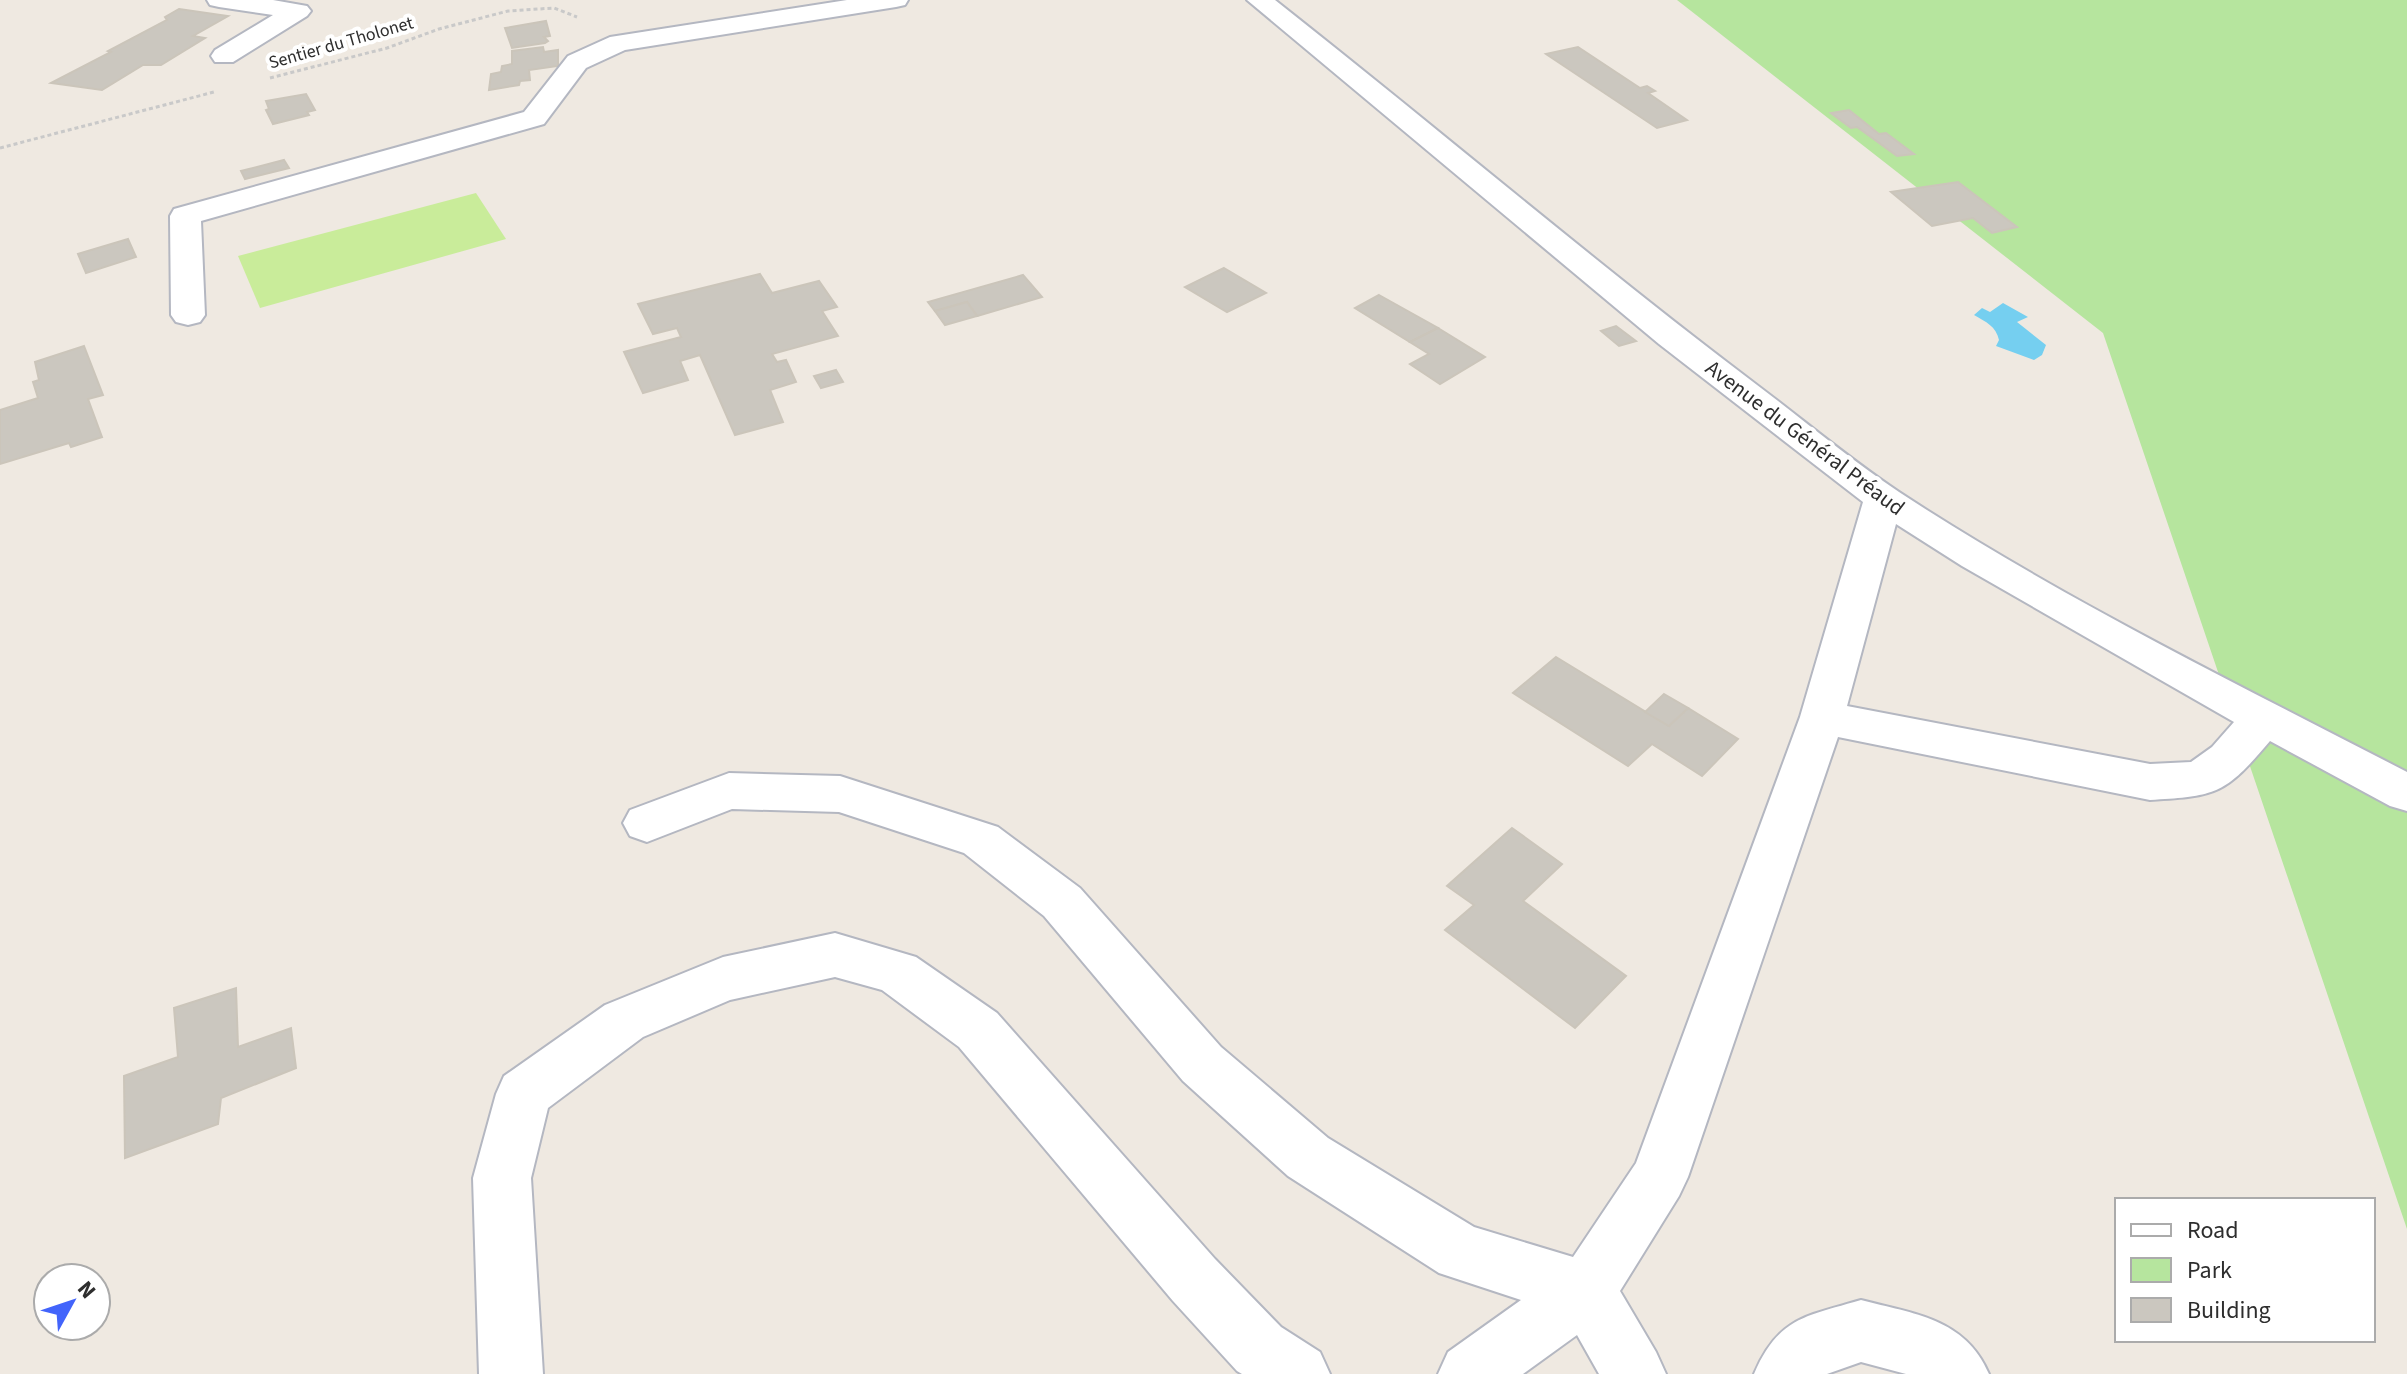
<svg xmlns="http://www.w3.org/2000/svg" width="2407" height="1374" font-family="'Source Sans 3',sans-serif">
<style>
.green{fill:#b6e59e}
.pitch{fill:#c9ec9a}
.water{fill:#75cff0}
.building{fill:#cbc7bf;stroke:#cbc5ba;stroke-width:2}
.lines{fill:none;stroke-linecap:round;stroke-linejoin:round}
.minor-casing{stroke:#b4b7c1;stroke-width:4}
.path{stroke:#c9c9c9;stroke-width:3;stroke-dasharray:4 3;stroke-linecap:butt}
.minor{fill:#fff;fill-rule:evenodd}
.labels{text-anchor:middle;dominant-baseline:central;stroke-width:8;stroke-linejoin:round;paint-order:stroke}
.far-street-label{font-size:18px;fill:#2e2e2e;stroke:#fff}
.street-label{font-size:22px;fill:#2e2e2e;stroke:#fff}
</style>
<rect width="100%" height="100%" fill="#efe9e1"/>
<path class="green" d="M1677,0H2407V1229L2103,333Z"/>
<path class="pitch" d="M476,193L506,239L260,308L238,256Z"/>
<path class="water" d="M2003,303L2028,317L2017,322L2046,345L2042,355L2034,360L1996,346L1999,340C1996,326 1986,322 1974,315L1982,308L1990,312Z"/>
<g class="building">
<path d="M179,9L228,16L193,36L205,38L161,65H143L102,90L51,83L111,52L108,51L167,20L165,17Z"/>
<path d="M546,21L550,36L544,37L548,41L545,43L512,48L505,28Z"/>
<path d="M543,47L544,52L558,50V66L529,70L530,80L520,81L519,85L489,90L491,74L501,72L502,66L512,64V51Z"/>
<path d="M1578,47L1640,88L1647,86L1655,91L1648,93L1687,120L1657,128L1546,54Z"/>
<path d="M306,94L315,110L307,112L309,115L273,124L266,110L269,109L266,101Z"/>
<path d="M1849,110L1879,134L1886,133L1914,154L1897,156L1857,127L1851,128L1831,113Z"/>
<path d="M284,160L289,168L245,179L241,171Z"/>
<path d="M1958,182L2017,227L1992,233L1973,218L1932,226L1891,192Z"/>
<path d="M128,239L136,257L86,273L78,254Z"/>
<path d="M1224,268L1266,293L1227,312L1185,287Z"/>
<path d="M760,274L772,293L819,281L837,307L822,311L838,336L772,354L777,362L786,360L796,382L770,390L783,422L735,435L700,355L680,361L688,380L643,393L624,352L681,337L677,328L653,334L638,304Z"/>
<path d="M1023,275L1042,297L977,316L967,302L935,311L928,302Z"/>
<path d="M1379,295L1438,328L1410,342L1355,308Z"/>
<path d="M967,302L977,316L945,325L935,311Z"/>
<path d="M1616,326L1636,341L1619,346L1601,331Z"/>
<path d="M1438,328L1485,357L1440,384L1410,364L1429,354L1410,342Z"/>
<path d="M84,346L103,395L88,399L102,437L71,447L69,443L0,464V410L38,398L33,382L39,380L35,362Z"/>
<path d="M836,370L843,382L821,388L814,376Z"/>
<path d="M1556,657L1669,726L1688,708L1738,739L1702,776L1652,744L1628,766L1513,693Z"/>
<path d="M1664,694L1688,708L1669,726L1645,712Z"/>
<path d="M1512,828L1562,864L1523,901L1626,976L1575,1028L1445,930L1474,905L1447,886Z"/>
<path d="M236,988L238,1047L291,1028L296,1068L221,1098L218,1124L125,1158L124,1076L178,1057L174,1008Z"/>
</g>
<g class="lines">
<g class="minor-casing">
<g id="minor">
<path d="M207,0H273L307,6L311,11L307,16L233,62H215L211,56L215,50L273,15L219,7L210,5Z"/>
<path d="M847,0H908L905,5L896,7L625,50L586,68L544,124L201,221L205,315L200,322L188,325L176,322L171,315L170,216L174,209L524,112L568,56L610,37Z"/>
<path d="M1247,0H1275C1438,128 1595,263 1761,388C1806,422 1851,460 1899,492C2059,597 2237,684 2407,772V811L2390,806L2270,741C2225,794 2218,796 2150,800L1838,737L1688,1177L1679,1196L1620,1291L1656,1352L1666,1374H1599L1577,1335L1523,1374H1438L1448,1352L1521,1300L1439,1273L1288,1176L1183,1081L1044,916L964,853L839,812L732,809L647,842L630,836L623,823L630,810L729,773L840,776L998,827L1080,888L1221,1047L1328,1138L1474,1227L1573,1257L1636,1163L1800,717L1863,502L1659,344ZM1896,524L1962,566L2234,722L2212,747L2191,762L2150,764L1847,706Z"/>
<path d="M835,933L916,957L997,1013L1215,1259L1281,1327L1320,1352L1330,1374H1242L1237,1371L1173,1301L959,1047L882,990L835,977L730,1000L643,1037L548,1108L531,1178L543,1374H479L473,1178L496,1094L504,1076L605,1005L723,957Z"/>
<path d="M1861,1300C1914,1314 1965,1318 1989,1374H1906L1861,1362L1827,1374H1754C1778,1317 1807,1316 1861,1300Z"/>
</g>
</g>
<g class="path">
<path d="M270,78L387,48L439,29L508,11L554,8L577,17"/>
<path d="M0,148L214,92"/>
</g>
<use href="#minor" class="minor"/>
</g>
<g class="labels">
<g class="far-street-label">
<text transform="translate(341 43) rotate(-16)">Sentier du Tholonet</text>
</g>
<g class="street-label">
<text transform="translate(1805 438) rotate(37)">Avenue du Général Préaud</text>
</g>
</g>
<rect x="2115" y="1198" width="260" height="144" fill="#ffffff" stroke="#ababab" stroke-width="2"/>
<rect x="2131" y="1224" width="40" height="12" fill="#ffffff" stroke="#ababab" stroke-width="2"/>
<text x="2187" y="1238" font-size="24" fill="#2e2e2e">Road</text>
<rect x="2131" y="1258" width="40" height="24" fill="#b6e59e" stroke="#ababab" stroke-width="2"/>
<text x="2187" y="1278" font-size="24" fill="#2e2e2e">Park</text>
<rect x="2131" y="1298" width="40" height="24" fill="#cbc7bf" stroke="#ababab" stroke-width="2"/>
<text x="2187" y="1318" font-size="24" fill="#2e2e2e">Building</text>
<g transform="translate(72 1302) rotate(50)"><circle r="38" fill="#ffffff" stroke="#ababab" stroke-width="2"/>
<path d="M0-6L14 30L0 20L-14 30Z" fill="#4264fb"/>
<text y="-12" font-size="22" font-weight="bold" text-anchor="middle" fill="#2e2e2e">N</text>
</g>
</svg>
